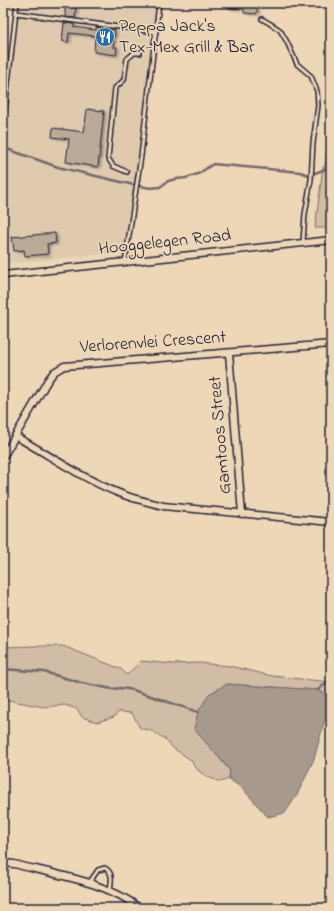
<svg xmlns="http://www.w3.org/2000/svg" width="334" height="911" font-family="'Indie Flower',sans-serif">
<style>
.built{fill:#dfcaae}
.green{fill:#d1bda5;stroke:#7a7070}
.water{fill:#a8998d;stroke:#72696c}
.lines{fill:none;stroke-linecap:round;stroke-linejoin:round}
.stream{stroke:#72696c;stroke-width:2.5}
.building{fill:#bbaa98;stroke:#22223b;filter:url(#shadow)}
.service-casing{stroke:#22223b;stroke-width:6}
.minor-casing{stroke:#22223b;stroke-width:9}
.service{stroke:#eed7b7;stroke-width:3}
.minor{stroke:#eed7b7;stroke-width:6}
.labels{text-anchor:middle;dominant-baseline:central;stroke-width:3.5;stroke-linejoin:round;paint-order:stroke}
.poi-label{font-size:18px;fill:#22223b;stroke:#eed7b7;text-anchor:start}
.street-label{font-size:18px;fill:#22223b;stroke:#eed7b7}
</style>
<defs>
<filter id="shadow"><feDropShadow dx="2.5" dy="1.5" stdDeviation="1" flood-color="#0004"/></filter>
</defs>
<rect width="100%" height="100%" fill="#eed7b7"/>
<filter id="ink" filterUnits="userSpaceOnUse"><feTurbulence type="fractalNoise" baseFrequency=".025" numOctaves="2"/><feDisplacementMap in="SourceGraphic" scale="8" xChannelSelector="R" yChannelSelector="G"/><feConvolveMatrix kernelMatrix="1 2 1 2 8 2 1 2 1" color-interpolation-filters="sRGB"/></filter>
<g filter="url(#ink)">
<path class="built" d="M13,3H161L144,155L130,247L124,248L121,252L3,264V125Z"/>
<g class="green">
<path d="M331,113V228H315L323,167L325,166Z"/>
<path d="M32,646H63L121,669L127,675L141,661L173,664L199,663L230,666L272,676L330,682L331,697L318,690L227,684L209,694L195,729L230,771L229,779L220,782L206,776L195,768L191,760L173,748L165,739L152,731L140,728L132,713L118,712L114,717L97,722L82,717L77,709L65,705L43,707L3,699V647Z"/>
</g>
<path class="water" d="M227,684L318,690L331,697L314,759L297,795L285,813L268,817L242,788L229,779L230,770L194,729L198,712L209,694Z"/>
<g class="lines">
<g class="stream">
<path d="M4,148L58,167L134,185"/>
<path d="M315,173L331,167"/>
<path d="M139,186L151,188L160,187L168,181L176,179L186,178L198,174L213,164L300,172L309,175"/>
<path d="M3,669L44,672L82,683L112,689L122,688L133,690L198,712"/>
<path d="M318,690L325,684H331"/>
</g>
</g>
<g class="building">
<path d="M228,3H258L257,12L256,14L244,13V9L228,8Z"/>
<path d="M65,7L76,8L75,18L65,17Z"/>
<path d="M64,23L74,24V27L96,30V27L115,30L113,47H117L116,55L94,52L95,36L69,33L68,42L62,41Z"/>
<path d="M87,109L104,111L98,167L66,162L69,139L52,137L53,128L84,132Z"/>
<path d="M55,233L56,243L47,244L48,254L25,256L24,250L14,251L12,237Z"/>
</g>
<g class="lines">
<g class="service-casing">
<g id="service">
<path d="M16,13L156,32"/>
<path d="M262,19L269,23L280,30L287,42L297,64L311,76L317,91L318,105L313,143L311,180L305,214L303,242"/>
<path d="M3,128L17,3"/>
<path d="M127,172L113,166L108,158L115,88L124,80L127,59L134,53H140"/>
<path d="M125,262L141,156L159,3"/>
<path d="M89,883L98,870L105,868C114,873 111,882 110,890"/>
</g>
</g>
<g class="minor-casing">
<g id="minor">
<path d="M3,275L331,240"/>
<path d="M229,353L242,514"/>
<path d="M15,436C51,456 86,481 124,495C137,500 150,502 163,506L331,522"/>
<path d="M3,457L48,380L54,372L64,366L331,344"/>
<path d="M3,863L14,864C53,874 108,882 139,908"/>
</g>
</g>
<use href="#service" class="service"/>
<use href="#minor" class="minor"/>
</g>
</g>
<defs>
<g id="restaurant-disc" transform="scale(1)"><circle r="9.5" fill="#1f6fb2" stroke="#eed7b7"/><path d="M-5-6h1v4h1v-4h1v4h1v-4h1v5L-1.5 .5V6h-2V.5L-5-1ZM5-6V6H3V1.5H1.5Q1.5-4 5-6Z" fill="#fff"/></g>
</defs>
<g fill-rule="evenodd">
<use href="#restaurant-disc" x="105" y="37"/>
</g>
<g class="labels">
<g class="poi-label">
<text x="119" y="27">Peppa Jack's<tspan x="119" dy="21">Tex-Mex Grill &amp; Bar</tspan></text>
</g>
<g class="street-label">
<text transform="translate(165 243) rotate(-6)">Hooggelegen Road</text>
<text transform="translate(153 343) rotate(-4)">Verlorenvlei Crescent</text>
<text transform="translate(221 435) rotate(-95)">Gamtoos Street</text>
</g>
</g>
<rect width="334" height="911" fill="none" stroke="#eed7b7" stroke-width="16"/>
<rect x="8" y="8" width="318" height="895" fill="none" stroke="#22223b" stroke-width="1.5" filter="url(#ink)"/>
</svg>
